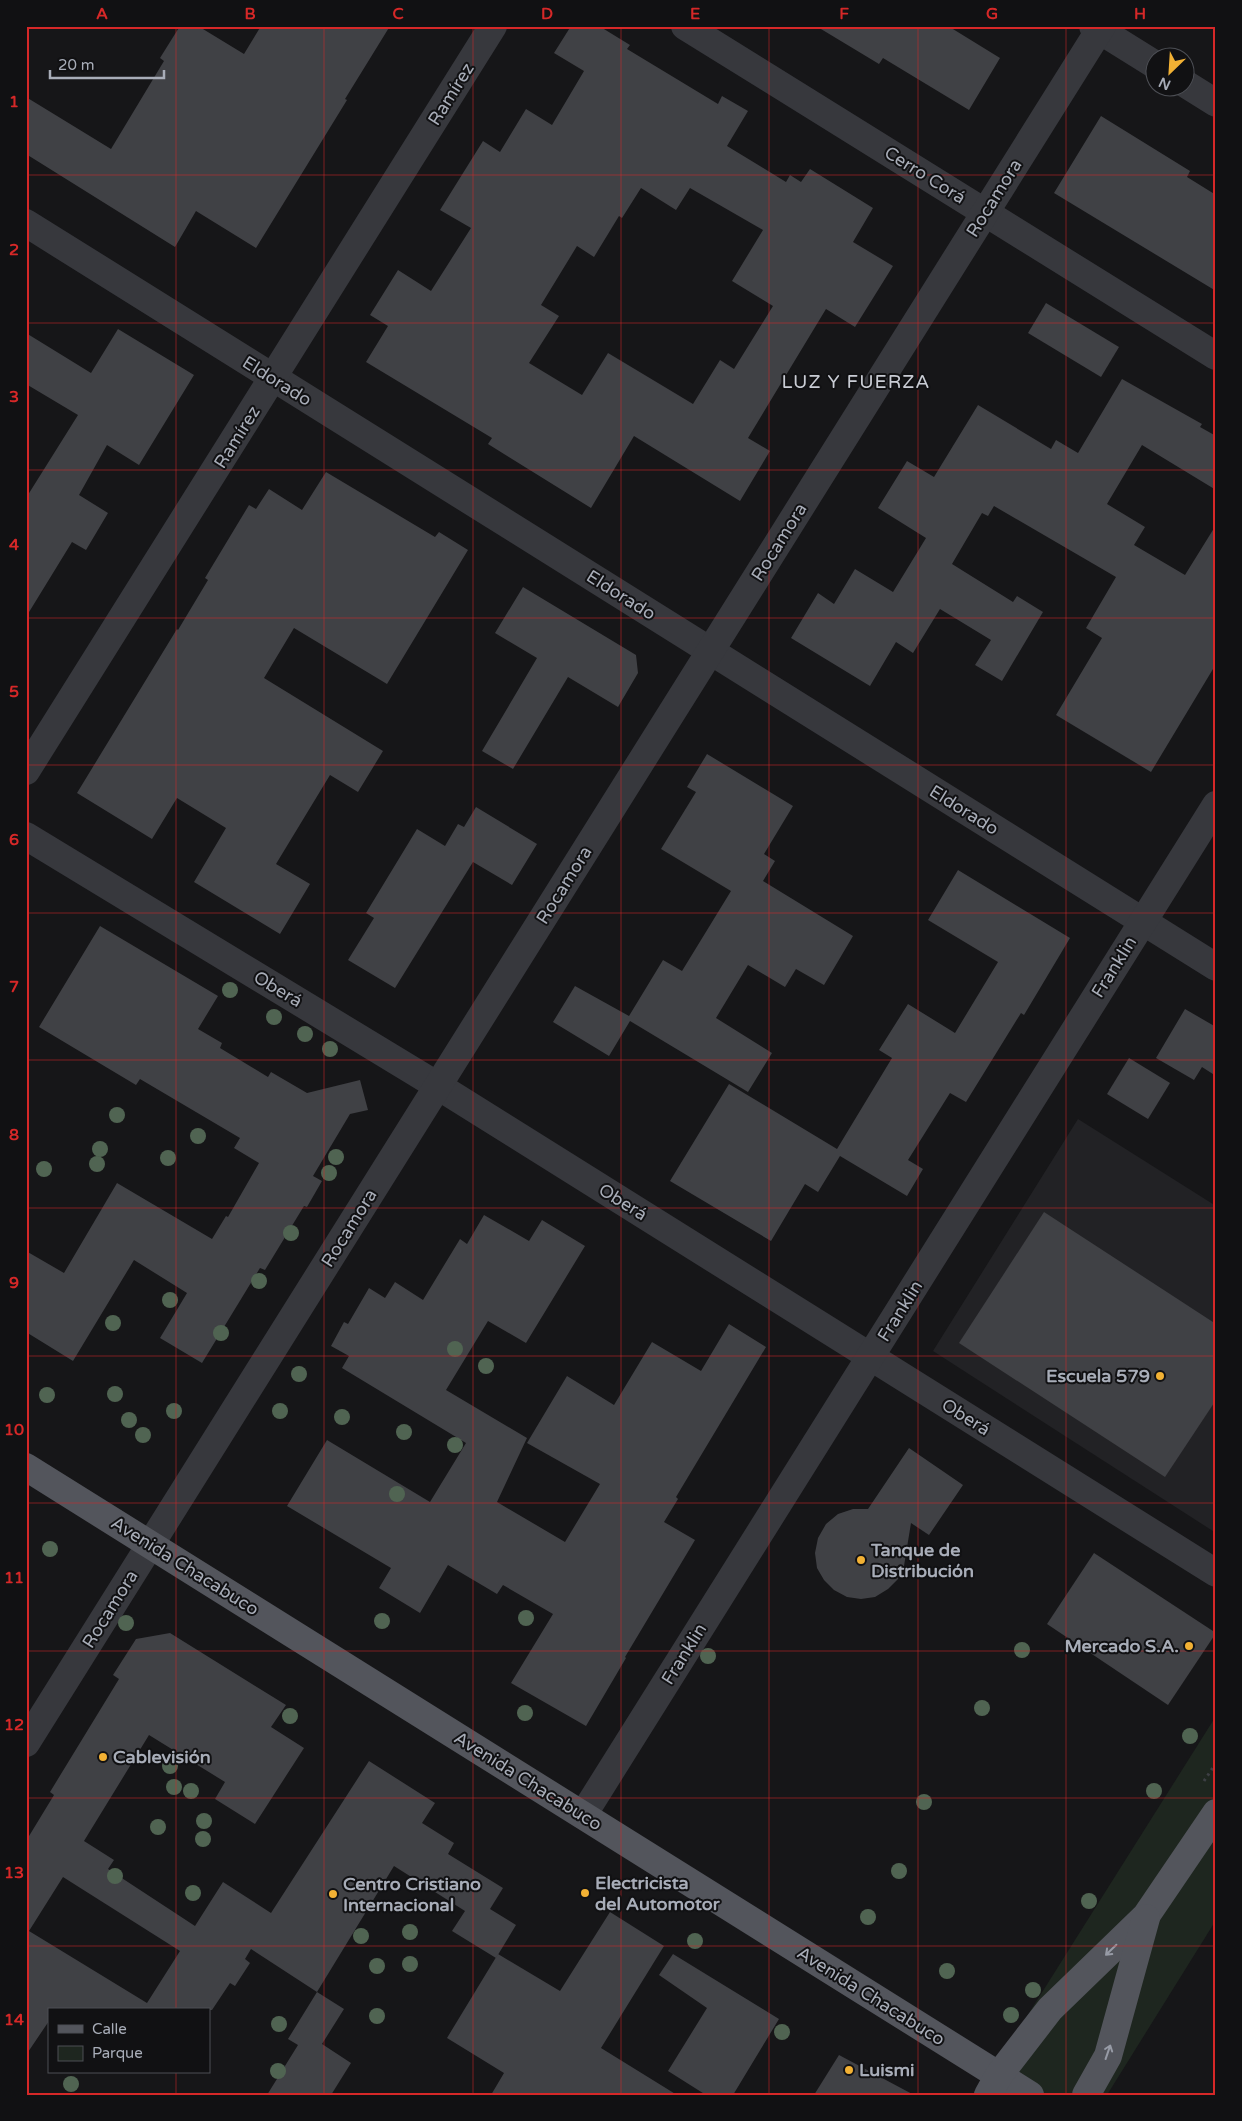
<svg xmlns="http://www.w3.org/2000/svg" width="1242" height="2121" font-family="'Varela Round',sans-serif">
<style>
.built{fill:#222225}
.green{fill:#1e261f}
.building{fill:#404145;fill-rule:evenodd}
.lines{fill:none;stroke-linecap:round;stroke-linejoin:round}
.path{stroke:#3d3f44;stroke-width:3;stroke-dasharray:2.5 4;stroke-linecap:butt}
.minor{stroke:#37383d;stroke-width:28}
.major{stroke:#53555c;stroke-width:28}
.tree{fill:#506452}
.oneway{stroke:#979ba6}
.grid{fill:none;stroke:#d62828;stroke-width:1;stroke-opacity:0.55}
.poi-dot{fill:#f2b134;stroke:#111113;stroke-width:2}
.labels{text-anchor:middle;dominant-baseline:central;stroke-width:4;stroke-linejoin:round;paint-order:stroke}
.street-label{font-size:18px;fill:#a8adb8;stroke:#111113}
.poi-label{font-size:18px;font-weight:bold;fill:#a8adb8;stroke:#111113;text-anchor:start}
.neighbourhood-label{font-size:19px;letter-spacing:1px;fill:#c9ccd4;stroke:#111113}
.neatline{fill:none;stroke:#d62828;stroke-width:2}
.grid-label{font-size:16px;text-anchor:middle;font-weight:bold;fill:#d62828}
</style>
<rect width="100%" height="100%" fill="#161618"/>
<path class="built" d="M1078,1119L1216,1206V1533L933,1351Z"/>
<path class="green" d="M1216,1716V1920L1107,2095H980L992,2072Z"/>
<g class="building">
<path d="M180,26H198L244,54L261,26H390L345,99L347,100L256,248L196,211L175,247L26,154V97L111,149L164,61L160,58Z"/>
<path d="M571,26H599L630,45L627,49L718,104L722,96L748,111L727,146L786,182L790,175L801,182L810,169L873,208L853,242L893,266L855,327L826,309L748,438L770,451L740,501L634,436L591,508L488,444L492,438L366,362L388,326L370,315L398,270L431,291L471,228L440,210L483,141L500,152L526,109L552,125L584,71L554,53ZM641,188L676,210L690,188L763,230L732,281L773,306L734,369L720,360L693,404L608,353L582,395L529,363L559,316L541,305L577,246L594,257L619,216L622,218Z"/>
<path d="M816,26H948L1000,58L969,110L883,58L879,64Z"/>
<path d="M1101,116L1190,171L1187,177L1216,195V291L1054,193Z"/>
<path d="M1046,303L1119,347L1101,377L1028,333Z"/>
<path d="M118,329L194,375L139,465L107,445L79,495L108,513L86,550L72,542L26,617V498L78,415L26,384V333L91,373Z"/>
<path d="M1122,379L1202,424L1200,427L1216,436V490L1142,445L1107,504L1145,527L1134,545L1185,575L1216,525V664L1151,772L1056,715L1102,638L1086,628L1116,577L994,506L988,516L982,513L952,564L1013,602L1017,596L1043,612L1002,681L975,665L991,640L940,609L913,653L896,642L870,686L791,638L818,593L834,604L855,569L893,592L926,538L878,508L907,461L934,477L978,405L1051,449L1056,440L1078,453Z"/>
<path d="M326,472L435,537L439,532L468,550L387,684L294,628L264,678L383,751L358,792L330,775L276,864L310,884L280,934L194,882L226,828L177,798L152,839L77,793L177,629L178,630L208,580L205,578L249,505L256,509L269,489L302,510Z"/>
<path d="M523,587L636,655L638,673L618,707L568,677L513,769L482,751L537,658L495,633Z"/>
<path d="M707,754L793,806L764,854L775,861L763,881L853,936L824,985L796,969L785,987L748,965L716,1018L772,1053L748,1092L630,1021L609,1056L553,1022L575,986L629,1016L663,960L682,971L731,891L661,849L696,792L687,787Z"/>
<path d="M476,807L537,844L512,885L473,862L395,988L348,960L374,918L366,913L417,829L445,846L458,824L464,827Z"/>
<path d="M958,870L1070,938L1024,1015L1021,1013L966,1102L950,1093L908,1160L923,1169L907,1196L840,1156L818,1192L805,1184L771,1241L670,1181L729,1084L837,1149L892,1058L879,1050L908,1004L955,1033L998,962L928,920Z"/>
<path d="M100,926L218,996L198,1029L222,1043L220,1048L268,1077L271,1072L307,1093L360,1080L368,1110L350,1114L313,1176L322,1181L307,1207L304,1206L265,1270L260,1268L202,1363L160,1338L187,1293L134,1260L73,1361L26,1332V1251L64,1273L117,1183L212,1239L226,1216L228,1217L259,1163L234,1148L240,1138L140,1079L136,1085L39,1027Z"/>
<path d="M1185,1009L1216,1027V1076L1202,1067L1194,1080L1156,1058Z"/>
<path d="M1129,1058L1170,1083L1148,1119L1107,1094Z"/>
<path d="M1044,1212L1216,1324V1400L1165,1477L959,1343Z"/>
<path d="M484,1215L529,1241L542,1220L585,1246L526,1343L488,1321L446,1390L527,1438L497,1502L565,1542L600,1484L527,1443L567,1376L614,1405L652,1342L701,1371L729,1324L766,1347L676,1497L678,1499L664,1522L695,1540L625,1657L626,1658L586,1726L511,1683L553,1614L503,1585L497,1594L448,1565L420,1613L379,1588L391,1568L287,1506L327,1440L430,1502L466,1443L342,1368L349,1356L331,1346L344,1322L348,1324L369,1288L385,1298L395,1282L423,1300L460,1239L467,1244Z"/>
<path d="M909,1448L963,1485L929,1535L911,1523L904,1566L898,1579L888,1589L875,1597L861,1599L847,1597L834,1590L824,1580L817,1568L815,1553L818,1538L826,1524L838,1514L853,1509H868Z"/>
<path d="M1094,1553L1216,1633L1168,1705L1047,1624Z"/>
<path d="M170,1633L286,1705L271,1727L304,1748L255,1824L215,1799L225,1782L149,1735L84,1841L114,1860L108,1869L195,1926L223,1882L271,1913L369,1761L435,1803L422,1823L454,1843L448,1854L503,1888L490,1909L516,1925L496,1958L452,1931L465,1911L394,1866L317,1992L251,1949L245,1959L250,1963L235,1986L230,1983L212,2010H49V2021L26,2055V1841L54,1795L50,1792L119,1679L113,1675L136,1639ZM63,1877L180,1951L147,2003L29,1931Z"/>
<path d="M610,1912L664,1946L601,2048L677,2095H491L504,2073L447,2038L498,1954L560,1991Z"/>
<path d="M673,1954L779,2019L733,2095H706L668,2071L707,2008L659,1975Z"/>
<path d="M317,1992L344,2009L322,2044L351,2063L331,2095H267L298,2045L288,2039Z"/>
<path d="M839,2055L914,2095H814Z"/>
</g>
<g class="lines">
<path class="path" d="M1204,1781L1216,1763"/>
<g class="minor">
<path d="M685,26L1216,356"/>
<path d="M1093,26L1154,64"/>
<path d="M1184,83L1216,103"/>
<path d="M26,223L1216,967"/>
<path d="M26,771L493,26"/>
<path d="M26,836L438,1086L1216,1573"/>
<path d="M26,1743L1102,26"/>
<path d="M583,1815L1216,805"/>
</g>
<g class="major">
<path d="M26,1467L1030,2095"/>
<path d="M988,2095L999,2075L1050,2009L1146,1916L1216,1813"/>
<path d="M1086,2095L1108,2056L1146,1918"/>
</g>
</g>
<g class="tree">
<circle cx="230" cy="990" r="8"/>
<circle cx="274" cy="1017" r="8"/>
<circle cx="305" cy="1034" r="8"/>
<circle cx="330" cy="1049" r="8"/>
<circle cx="117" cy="1115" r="8"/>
<circle cx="198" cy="1136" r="8"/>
<circle cx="100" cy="1149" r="8"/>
<circle cx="336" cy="1157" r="8"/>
<circle cx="168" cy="1158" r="8"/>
<circle cx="97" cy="1164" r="8"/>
<circle cx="44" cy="1169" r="8"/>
<circle cx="329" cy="1173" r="8"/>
<circle cx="291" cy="1233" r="8"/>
<circle cx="259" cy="1281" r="8"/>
<circle cx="170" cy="1300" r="8"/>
<circle cx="113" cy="1323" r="8"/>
<circle cx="221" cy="1333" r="8"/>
<circle cx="455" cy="1349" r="8"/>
<circle cx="486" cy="1366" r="8"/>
<circle cx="299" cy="1374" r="8"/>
<circle cx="115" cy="1394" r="8"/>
<circle cx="47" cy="1395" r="8"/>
<circle cx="174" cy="1411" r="8"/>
<circle cx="280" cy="1411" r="8"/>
<circle cx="342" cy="1417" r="8"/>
<circle cx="129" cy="1420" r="8"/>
<circle cx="404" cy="1432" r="8"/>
<circle cx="143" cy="1435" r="8"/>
<circle cx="455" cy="1445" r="8"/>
<circle cx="397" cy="1494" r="8"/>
<circle cx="50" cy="1549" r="8"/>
<circle cx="526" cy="1618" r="8"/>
<circle cx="382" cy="1621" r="8"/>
<circle cx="126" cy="1623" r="8"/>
<circle cx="1022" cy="1650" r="8"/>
<circle cx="708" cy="1656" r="8"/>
<circle cx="982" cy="1708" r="8"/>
<circle cx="525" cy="1713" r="8"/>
<circle cx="290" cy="1716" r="8"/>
<circle cx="1190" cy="1736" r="8"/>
<circle cx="170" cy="1766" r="8"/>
<circle cx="174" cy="1787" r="8"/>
<circle cx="191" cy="1791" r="8"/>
<circle cx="1154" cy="1791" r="8"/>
<circle cx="924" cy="1802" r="8"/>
<circle cx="204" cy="1821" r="8"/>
<circle cx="158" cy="1827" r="8"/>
<circle cx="203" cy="1839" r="8"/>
<circle cx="899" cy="1871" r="8"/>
<circle cx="115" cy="1876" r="8"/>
<circle cx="193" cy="1893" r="8"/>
<circle cx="1089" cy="1901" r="8"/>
<circle cx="868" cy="1917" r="8"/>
<circle cx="410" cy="1932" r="8"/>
<circle cx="361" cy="1936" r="8"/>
<circle cx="695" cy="1941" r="8"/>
<circle cx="410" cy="1964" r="8"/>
<circle cx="377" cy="1966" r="8"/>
<circle cx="947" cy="1971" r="8"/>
<circle cx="1033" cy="1990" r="8"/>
<circle cx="1011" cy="2015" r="8"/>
<circle cx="377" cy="2016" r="8"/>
<circle cx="279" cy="2024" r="8"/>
<circle cx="782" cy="2032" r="8"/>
<circle cx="278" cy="2071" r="8"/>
<circle cx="71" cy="2084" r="8"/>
</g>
<defs><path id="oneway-shaft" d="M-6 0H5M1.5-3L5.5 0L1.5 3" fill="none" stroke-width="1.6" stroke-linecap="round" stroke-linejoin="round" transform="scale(1.25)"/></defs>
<g class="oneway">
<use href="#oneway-shaft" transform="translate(1111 1950) rotate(136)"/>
<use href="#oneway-shaft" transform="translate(1108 2052) rotate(-71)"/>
</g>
<path class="grid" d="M176,26V2010M324,26V2095M473,26V2095M621,26V2095M769,26V2095M918,26V2095M1066,26V2095M26,175H1216M26,323H1216M26,470H1216M26,618H1216M26,765H1216M26,913H1216M26,1060H1216M26,1208H1216M26,1356H1216M26,1503H1216M26,1651H1216M26,1798H1216M26,1946H1216M176,2072V2095"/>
<g class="poi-dot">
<circle cx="1160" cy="1376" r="5"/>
<circle cx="861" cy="1560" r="5"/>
<circle cx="1189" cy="1646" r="5"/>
<circle cx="103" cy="1757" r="5"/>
<circle cx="585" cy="1893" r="5"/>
<circle cx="333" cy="1894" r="5"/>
<circle cx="849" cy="2070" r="5"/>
</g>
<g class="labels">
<g class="street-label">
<text transform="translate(451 94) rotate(-58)">Ramírez</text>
<text transform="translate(925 175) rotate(32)">Cerro Corá</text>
<text transform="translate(994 198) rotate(-58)">Rocamora</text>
<text transform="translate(277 381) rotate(32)">Eldorado</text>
<text transform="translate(237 437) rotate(-58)">Ramírez</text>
<text transform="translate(779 542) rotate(-58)">Rocamora</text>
<text transform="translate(621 595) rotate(32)">Eldorado</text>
<text transform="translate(964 810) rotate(32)">Eldorado</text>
<text transform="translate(564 885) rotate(-58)">Rocamora</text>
<text transform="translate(1114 967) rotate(-58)">Franklin</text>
<text transform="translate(278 989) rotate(31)">Oberá</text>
<text transform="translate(623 1202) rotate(32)">Oberá</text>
<text transform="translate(349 1228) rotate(-58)">Rocamora</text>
<text transform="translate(900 1311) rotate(-58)">Franklin</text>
<text transform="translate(966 1417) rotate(32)">Oberá</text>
<text transform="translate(185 1566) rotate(32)">Avenida Chacabuco</text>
<text transform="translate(110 1609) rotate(-58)">Rocamora</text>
<text transform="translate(684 1654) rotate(-58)">Franklin</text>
<text transform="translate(528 1781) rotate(32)">Avenida Chacabuco</text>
<text transform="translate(871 1996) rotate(32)">Avenida Chacabuco</text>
</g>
<g class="poi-label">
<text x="1150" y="1376" text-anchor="end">Escuela 579</text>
<text x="871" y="1550">Tanque de<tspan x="871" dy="21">Distribución</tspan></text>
<text x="1179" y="1646" text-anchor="end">Mercado S.A.</text>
<text x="113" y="1757">Cablevisión</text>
<text x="595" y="1883">Electricista<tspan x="595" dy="21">del Automotor</tspan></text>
<text x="343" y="1884">Centro Cristiano<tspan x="343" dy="21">Internacional</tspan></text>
<text x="859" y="2070">Luismi</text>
</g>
<g class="neighbourhood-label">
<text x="856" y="382">LUZ Y FUERZA</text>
</g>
</g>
<rect width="1242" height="2121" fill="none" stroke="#111113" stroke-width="55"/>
<rect x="48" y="2008" width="162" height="65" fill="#111113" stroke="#4d4f55"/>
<rect x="58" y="2025" width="25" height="8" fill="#53555c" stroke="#4d4f55"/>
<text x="92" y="2034" font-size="15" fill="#a8adb8">Calle</text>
<rect x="58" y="2046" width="25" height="15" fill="#1e261f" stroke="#4d4f55"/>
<text x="92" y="2058" font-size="15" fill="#a8adb8">Parque</text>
<g transform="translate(1170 72) rotate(205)"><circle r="24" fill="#111113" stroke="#4d4f55"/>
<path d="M0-4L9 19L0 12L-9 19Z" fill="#f2b134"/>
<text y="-8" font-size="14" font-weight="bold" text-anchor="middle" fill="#a8adb8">N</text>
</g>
<path d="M50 70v8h114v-8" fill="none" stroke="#a8adb8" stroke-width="2.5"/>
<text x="58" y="70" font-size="15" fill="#a8adb8" stroke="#111113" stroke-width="4" paint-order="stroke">20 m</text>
<rect x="28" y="28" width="1186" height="2066" class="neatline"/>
<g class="grid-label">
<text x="102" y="19">A</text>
<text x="250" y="19">B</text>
<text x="398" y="19">C</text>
<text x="547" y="19">D</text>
<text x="695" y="19">E</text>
<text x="844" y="19">F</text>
<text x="992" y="19">G</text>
<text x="1140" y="19">H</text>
<text x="14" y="107">1</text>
<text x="14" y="255">2</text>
<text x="14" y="402">3</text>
<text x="14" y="550">4</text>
<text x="14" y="697">5</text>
<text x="14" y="845">6</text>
<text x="14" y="992">7</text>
<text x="14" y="1140">8</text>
<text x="14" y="1288">9</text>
<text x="14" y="1435">10</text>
<text x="14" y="1583">11</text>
<text x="14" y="1730">12</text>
<text x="14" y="1878">13</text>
<text x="14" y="2025">14</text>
</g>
</svg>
